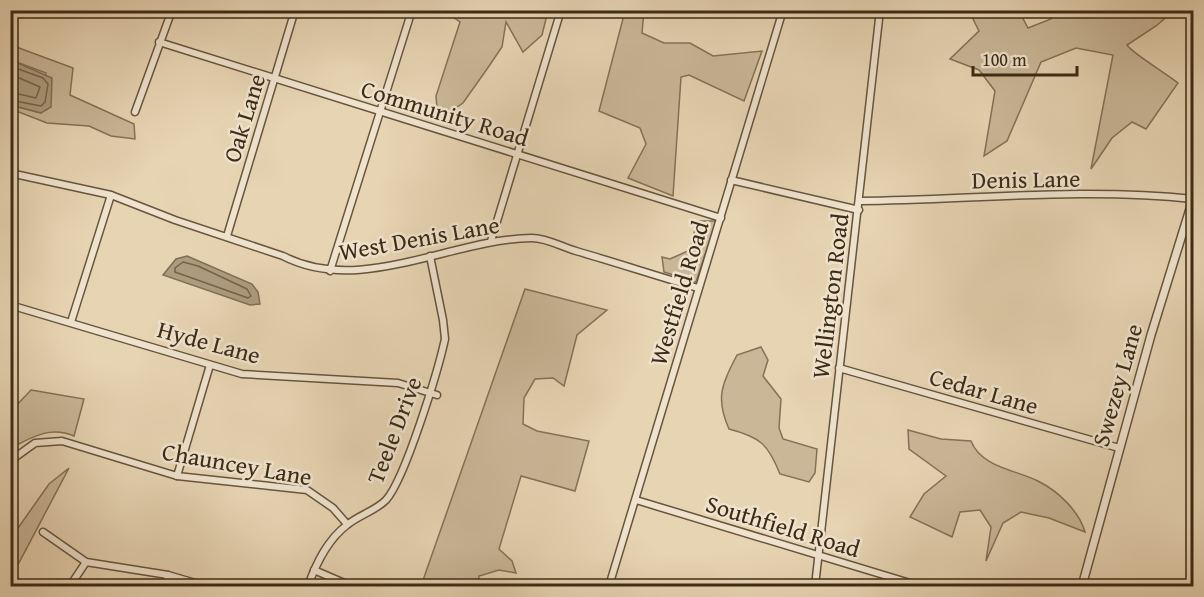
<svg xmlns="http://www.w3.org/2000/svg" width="1204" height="597" font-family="'Gentium Book Plus',serif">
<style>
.green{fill:#cab798;stroke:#837157;stroke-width:1.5}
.water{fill:#ad9b7e;stroke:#806e54;stroke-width:1.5}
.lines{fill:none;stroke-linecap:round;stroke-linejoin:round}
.shore{stroke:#74634a;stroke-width:1.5}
.minor-casing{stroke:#67553d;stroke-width:9}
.tertiary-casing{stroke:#67553d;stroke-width:10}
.minor{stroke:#efe3ce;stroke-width:6}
.tertiary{stroke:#efe3ce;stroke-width:7}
.labels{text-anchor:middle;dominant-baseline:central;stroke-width:5;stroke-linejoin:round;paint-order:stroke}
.street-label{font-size:24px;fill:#3c2b16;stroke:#efe3ce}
</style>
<rect width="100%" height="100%" fill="#e7d4b3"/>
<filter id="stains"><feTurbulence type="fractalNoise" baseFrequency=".00333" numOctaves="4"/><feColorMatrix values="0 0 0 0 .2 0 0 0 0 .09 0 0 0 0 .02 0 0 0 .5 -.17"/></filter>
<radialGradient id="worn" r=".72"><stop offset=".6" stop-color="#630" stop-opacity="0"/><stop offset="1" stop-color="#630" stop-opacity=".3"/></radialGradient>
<g class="green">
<path d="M444,11H548L542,35L523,52L506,22L502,47L487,69L463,103L438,120L436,96L460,22Z"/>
<path d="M625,11H644L642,33L664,43H690L713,56L762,51L744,101L689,75L681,77L673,196L628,178L646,144L640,128L599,111Z"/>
<path d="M969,11H1019L1028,28L1051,19L1057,11H1167L1170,14L1156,26L1127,45C1133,54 1166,73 1178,83L1146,129L1132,122L1112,138L1091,169L1113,55L1076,48L1041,62L1007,141L984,156L995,91L979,70L950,59L979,31Z"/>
<path d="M11,45L73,68L70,95L134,124L135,139L111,136L89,126L47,123L11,109L10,105L41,113L46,73L11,60Z"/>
<path d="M697,221H716L696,282L664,272L662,257L670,259L690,250Z"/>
<path d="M525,289L607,310L577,335L564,386L553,378L535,379L524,398L523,424L537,431L589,441L575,491L521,476L499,549L512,561L516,573L499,570L479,576L478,586H421Z"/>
<path d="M761,347L768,360L763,376L781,399L779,428L783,439L817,449L815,473L809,482L780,474C768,444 760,437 729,429C715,398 722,384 737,355Z"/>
<path d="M31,390L84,399L74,436C50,426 32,437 11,448V411Z"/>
<path d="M908,430L941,439L971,441C981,467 1016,470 1038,481C1058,491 1079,511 1085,532L1049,518L1021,512L1003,523L986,561L991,527L980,510L960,512L952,537L910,517L924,494L946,476L909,449Z"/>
<path d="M69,468L11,578V538L49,484Z"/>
</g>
<g class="water">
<path d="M11,60L52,78L51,107L41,113L11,105Z"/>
<path d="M187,256L252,284L258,292L260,304L250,305L163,275L176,259Z"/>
</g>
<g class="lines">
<g class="shore">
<path d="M10,66L43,78L48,84L45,102L41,106L10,100"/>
<path d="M10,74L40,87L36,98L10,92"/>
<path d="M183,262L198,266L247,289L251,296L248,298L175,272V268Z"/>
</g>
<g class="minor-casing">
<g id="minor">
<path d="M159,42L721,218"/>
<path d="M135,112L172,10"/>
<path d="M10,173L111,195L175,220L283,256C361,296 450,239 532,238C547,238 562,247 576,251C617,263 657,276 698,288"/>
<path d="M731,180L859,210"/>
<path d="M860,201C970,200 1082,187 1193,199"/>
<path d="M227,236L295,10"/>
<path d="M491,241L561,10"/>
<path d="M330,271L412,10"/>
<path d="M10,305L242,374L398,383L437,395"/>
<path d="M71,322L111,195"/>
<path d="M839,368L1119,448"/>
<path d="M10,461L35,443L62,441L177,476L307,490L333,508L347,524"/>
<path d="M177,476L210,365"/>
<path d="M636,500L920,586"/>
<path d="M43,532L86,562L168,575L205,586"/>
<path d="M314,570L351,586"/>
<path d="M70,586L86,562"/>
<path d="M166,586L168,575"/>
<path d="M308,586C316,564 327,540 347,525C359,515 375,511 386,500C405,479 438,371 445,339L443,320L430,256"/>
<path d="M609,586L783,10"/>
<path d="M815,586L880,10"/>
</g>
</g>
<g class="tertiary-casing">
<path id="tertiary" d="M1082,586L1151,335L1194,196"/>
</g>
<use href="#minor" class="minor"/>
<use href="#tertiary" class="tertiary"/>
</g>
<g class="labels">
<g class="street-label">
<text transform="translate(445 113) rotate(17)">Community Road</text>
<text transform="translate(244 118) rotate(-73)">Oak Lane</text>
<text transform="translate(1026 179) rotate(-1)">Denis Lane</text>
<text transform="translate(419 238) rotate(-10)">West Denis Lane</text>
<text transform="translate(679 293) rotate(-73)">Westfield Road</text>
<text transform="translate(830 296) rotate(-83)">Wellington Road</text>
<text transform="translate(209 342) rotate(15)">Hyde Lane</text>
<text transform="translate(1117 385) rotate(-74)">Swezey Lane</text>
<text transform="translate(984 391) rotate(16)">Cedar Lane</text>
<text transform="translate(394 430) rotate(-69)">Teele Drive</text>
<text transform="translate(237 464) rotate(10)">Chauncey Lane</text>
<text transform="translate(783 526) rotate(17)">Southfield Road</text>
</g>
</g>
<rect width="1204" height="597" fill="none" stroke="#e7d4b3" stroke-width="36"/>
<rect x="12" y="12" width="1180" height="573" fill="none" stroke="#3c2b16" stroke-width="3"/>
<rect x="18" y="18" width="1168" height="561" fill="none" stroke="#3c2b16" stroke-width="1.5"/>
<path d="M973 66v9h104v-9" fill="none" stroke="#3c2b16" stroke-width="3"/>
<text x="982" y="66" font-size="18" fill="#3c2b16" stroke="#efe3ce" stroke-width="4.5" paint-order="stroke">100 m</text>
<rect width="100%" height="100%" filter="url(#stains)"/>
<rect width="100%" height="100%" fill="url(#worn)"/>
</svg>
